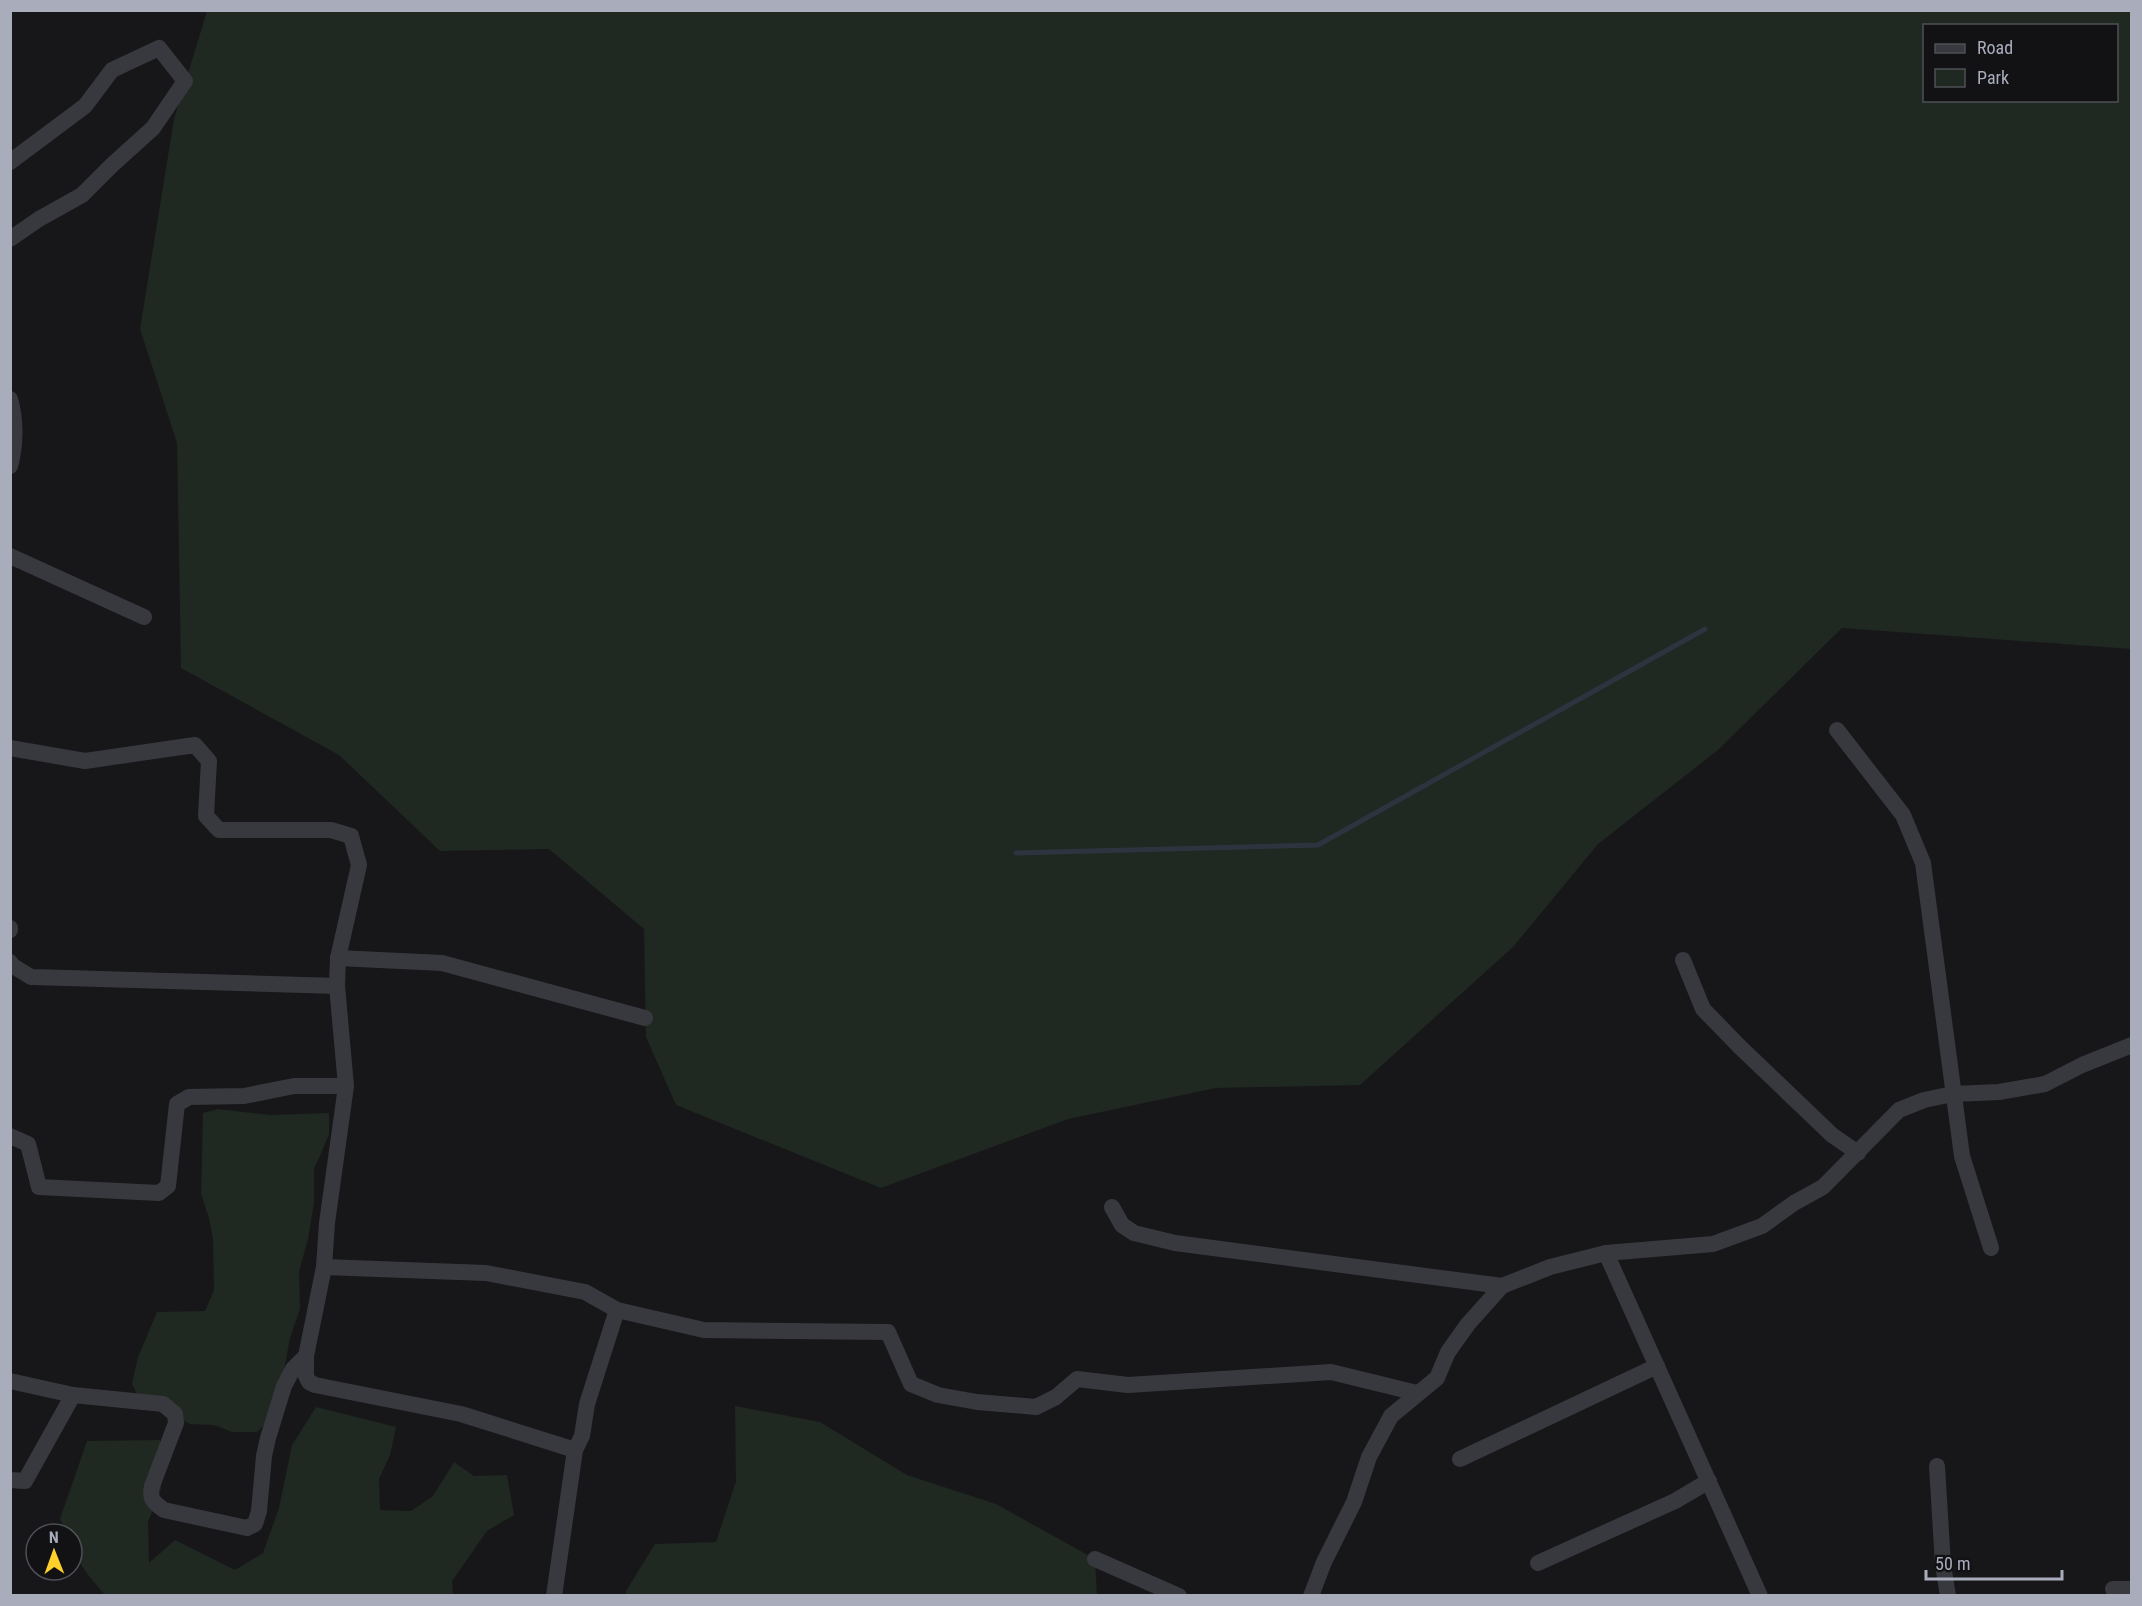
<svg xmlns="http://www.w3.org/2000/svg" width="2142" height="1606" font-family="'Roboto Condensed',sans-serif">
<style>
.green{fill:#1f2821;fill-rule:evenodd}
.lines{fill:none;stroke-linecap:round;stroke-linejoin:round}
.stream{stroke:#2c343f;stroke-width:5}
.street{stroke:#38383f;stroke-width:16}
</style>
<rect width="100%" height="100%" fill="#17171a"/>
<g class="green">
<path d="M207,11H2131V649L1842,628L1718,750L1598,844L1513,947L1360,1085L1216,1088L1068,1119L881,1188L676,1105L646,1037L644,929L549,849L440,851L339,755L181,668L177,443L140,329L174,119ZM1924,26H2116V100H1924Z"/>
<path d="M218,1109L270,1115L329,1113V1135L314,1169V1203L308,1239L299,1272L300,1309L290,1338L282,1381L266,1423L257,1432H232L214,1425L190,1424L138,1397L132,1383L138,1357L157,1312L205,1311L214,1290L213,1239L209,1218L201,1194L203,1113Z"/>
<path d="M735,1406L820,1422L907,1475L996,1504L1095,1559L1097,1595L626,1596V1591L655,1544L716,1542L736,1481Z"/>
<path d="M316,1407L396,1427L390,1455L379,1479L380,1510L411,1511L433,1496L454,1462L474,1476L507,1475L514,1515L487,1531L452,1581L453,1596L105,1595C90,1577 72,1559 72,1534H67L60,1519L87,1441L160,1440L161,1489L148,1522L149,1563L175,1540L235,1570L263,1553L279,1508L292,1445Z"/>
</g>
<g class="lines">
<path class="stream" d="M1016,853L1318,845L1705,629"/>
<g class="street">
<path d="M10,162L85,106L112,70L159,48L185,81L153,128L112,165L82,195L39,219L10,239"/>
<path d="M10,399C16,420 16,445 10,466"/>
<path d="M10,556L144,617"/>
<path d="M1837,730L1903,815L1923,863L1962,1156L1991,1248"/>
<path d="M10,748L85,761L195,745L209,761L206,816L219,830H331L351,836L359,865L338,958L337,986L346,1086L327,1223L324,1267L306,1356V1376L309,1382L315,1385L461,1414L575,1450"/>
<path d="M10,928V930"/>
<path d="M338,958L442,963L645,1018"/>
<path d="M1683,960L1703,1009L1740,1047L1832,1135L1858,1153"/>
<path d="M10,962L13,966L31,977L337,986"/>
<path d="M10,1136L28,1144L39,1187L159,1193L168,1186L177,1104L189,1097L244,1096L294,1086H346"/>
<path d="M1112,1207L1122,1225L1134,1233L1175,1243L1502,1286"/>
<path d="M1606,1253L1760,1596"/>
<path d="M324,1267L486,1273L585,1292L617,1310L704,1330L888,1332L911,1384L938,1395L977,1402L1036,1407L1056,1397L1077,1379L1128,1385L1331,1372L1417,1393"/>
<path d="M10,1381L73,1395L163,1404L175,1414L176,1423L152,1486C149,1499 154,1503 164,1510L247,1528L255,1524L259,1511L264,1456L268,1438L284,1386L293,1369L306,1356"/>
<path d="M1460,1459L1657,1366"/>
<path d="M1937,1466L1943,1565L1948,1596"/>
<path d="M10,1480L25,1481L73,1395"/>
<path d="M1095,1559L1179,1596"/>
<path d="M1538,1563L1675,1501L1709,1481"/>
<path d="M2113,1589H2132"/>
<path d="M554,1596L575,1450L582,1436L587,1404L617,1310"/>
<path d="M1311,1596L1324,1562L1354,1502L1369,1457L1391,1416L1437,1378L1448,1352L1468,1324L1502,1286L1550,1267L1606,1253L1713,1244L1762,1226L1794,1203L1823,1187L1899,1110L1924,1100L1953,1094L1999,1092L2045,1084L2082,1065L2132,1045"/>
</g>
</g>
<rect width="2142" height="1606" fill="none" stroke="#a8acbb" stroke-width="24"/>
<rect x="1923" y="24" width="195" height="78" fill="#121215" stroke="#4e5057" stroke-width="1.5"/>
<rect x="1935" y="44" width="30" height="9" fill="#38383f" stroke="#4e5057" stroke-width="1.5"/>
<text x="1977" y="54" font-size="18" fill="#a8acbb">Road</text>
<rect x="1935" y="69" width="30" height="18" fill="#1f2821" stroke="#4e5057" stroke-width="1.5"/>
<text x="1977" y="84" font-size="18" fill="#a8acbb">Park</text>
<g transform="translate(54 1552) rotate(359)"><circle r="28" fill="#121215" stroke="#4e5057" stroke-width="1.5"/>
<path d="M0-4.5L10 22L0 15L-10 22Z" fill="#ffd12a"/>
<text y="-9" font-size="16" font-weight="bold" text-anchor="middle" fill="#a8acbb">N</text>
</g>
<path d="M1926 1570v9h136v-9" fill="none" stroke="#a8acbb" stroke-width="3"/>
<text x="1935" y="1570" font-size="18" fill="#a8acbb" stroke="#121215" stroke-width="4.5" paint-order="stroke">50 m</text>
</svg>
